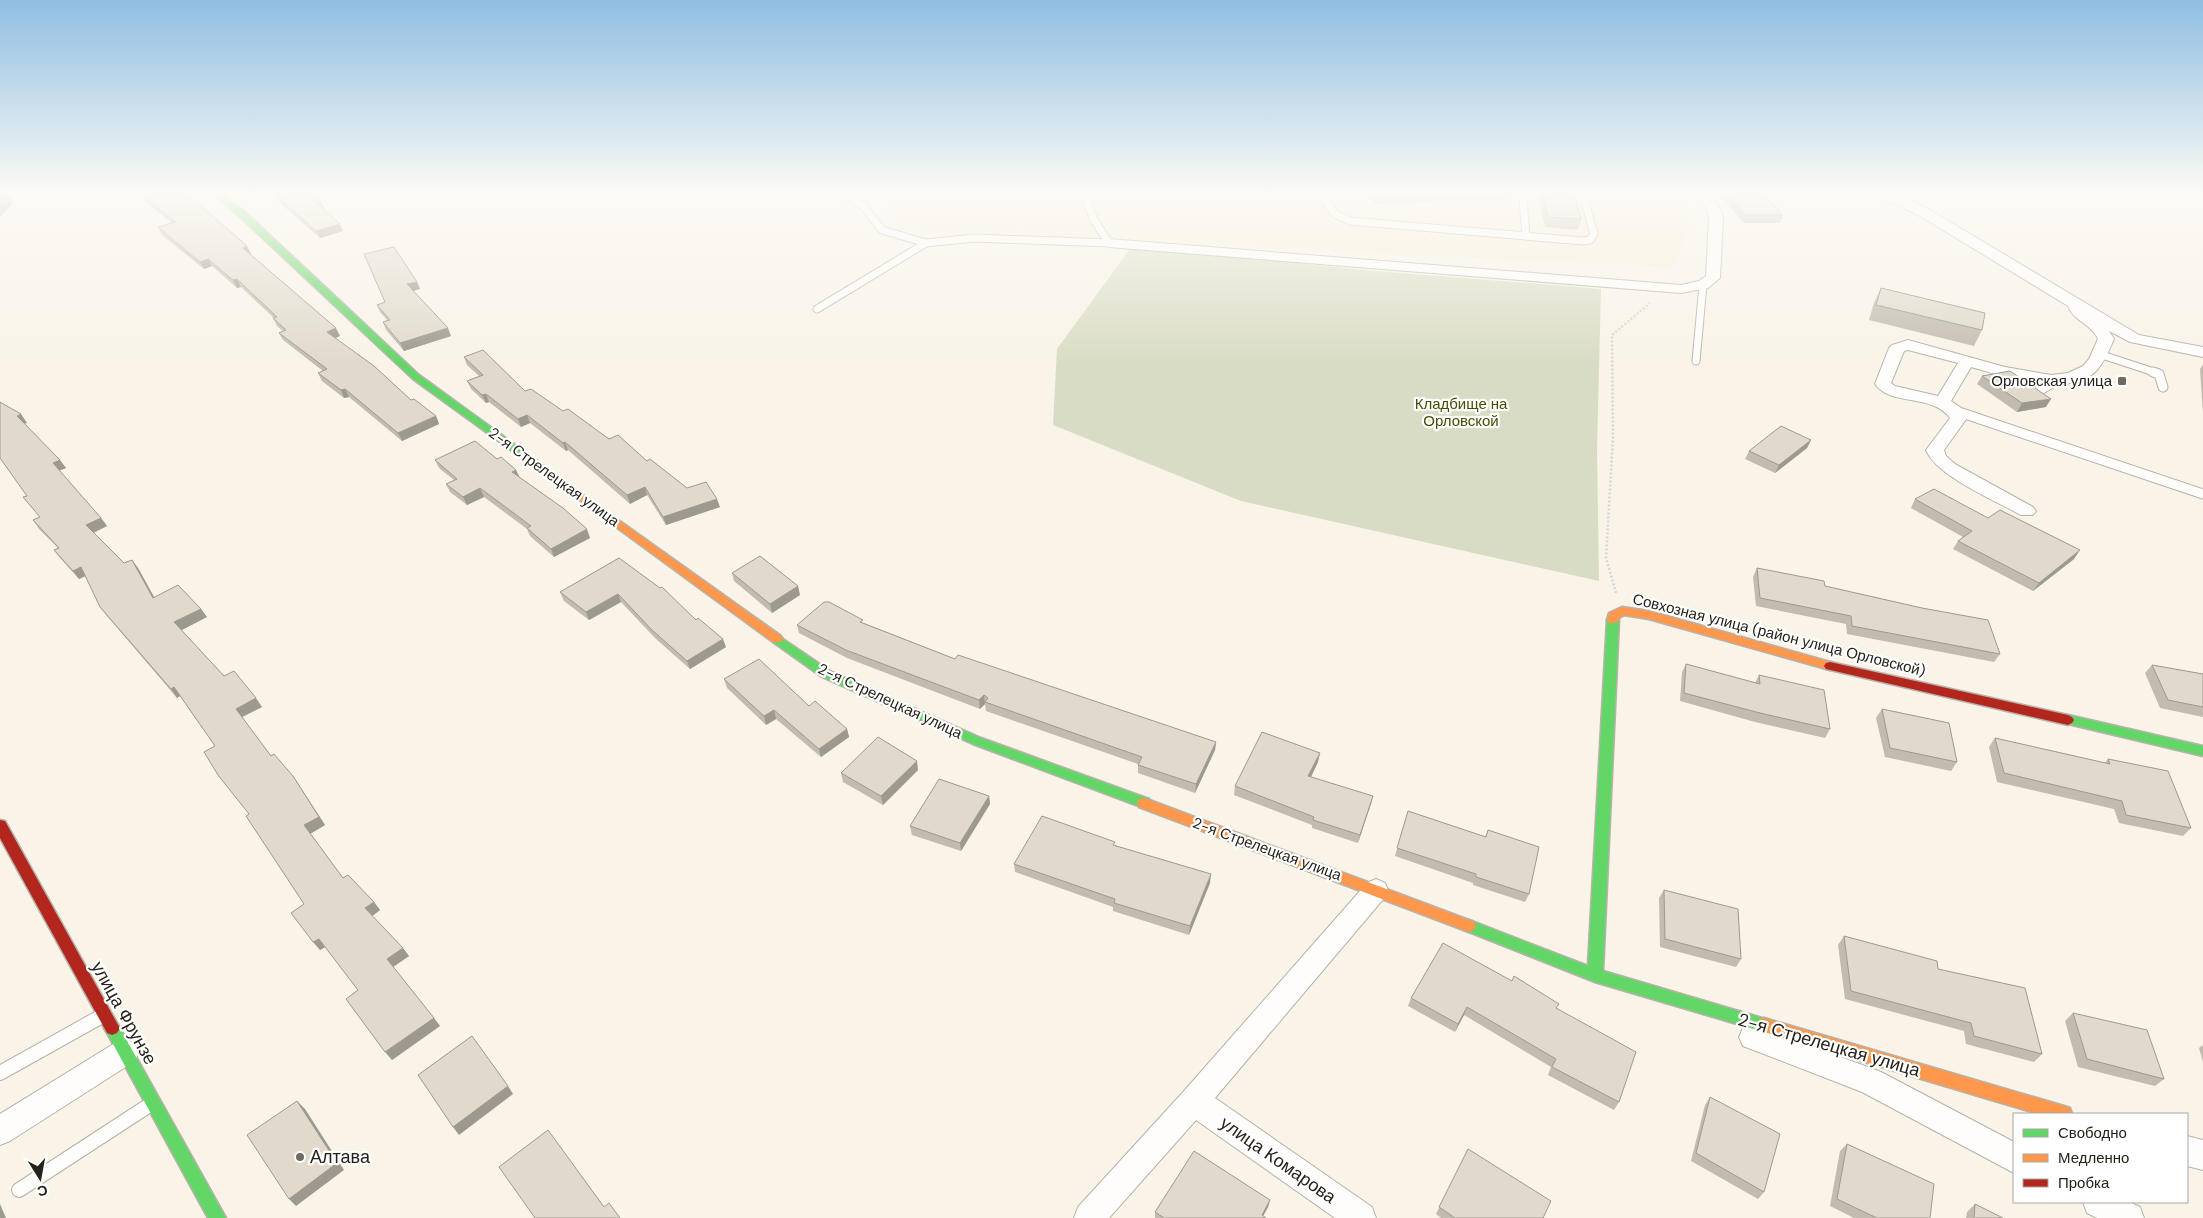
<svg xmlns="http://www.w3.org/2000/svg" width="2203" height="1218" font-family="'DM Sans',sans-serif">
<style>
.built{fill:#f8eed8}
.green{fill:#d9dcc4}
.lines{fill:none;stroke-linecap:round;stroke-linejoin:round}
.lane-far2-casing{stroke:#b7b2a9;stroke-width:9}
.lane-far1-casing{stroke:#b7b2a9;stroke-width:11}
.lane-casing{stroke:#b7b2a9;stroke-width:16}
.street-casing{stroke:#b7b2a9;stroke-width:2}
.fast-casing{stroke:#b7b2a9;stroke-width:3}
.slow-casing{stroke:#b7b2a9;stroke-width:3}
.jam-casing{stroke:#b7b2a9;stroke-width:3}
.path{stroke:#d8d6d4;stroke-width:2.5;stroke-dasharray:2 2;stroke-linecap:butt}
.lane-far2{stroke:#fefdfc;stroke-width:7}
.lane-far1{stroke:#fefdfc;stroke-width:9}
.lane{stroke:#fefdfc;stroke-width:14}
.street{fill:#fefdfc;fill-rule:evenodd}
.fast{fill:#63d668;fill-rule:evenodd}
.slow{fill:#ff974d;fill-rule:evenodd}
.jam{fill:#b3261e;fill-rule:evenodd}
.wall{fill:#c2bbaf}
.shaded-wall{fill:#9e998f}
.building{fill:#e1dacc;stroke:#9e998f}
.poi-dot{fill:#706b61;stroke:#fff;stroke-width:2}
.labels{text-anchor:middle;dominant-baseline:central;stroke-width:4.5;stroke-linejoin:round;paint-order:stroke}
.poi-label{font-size:15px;fill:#262219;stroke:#fff;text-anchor:end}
.park-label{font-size:15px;fill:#415004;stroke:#fff}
.street-label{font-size:15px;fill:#262219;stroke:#fff}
.near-street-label{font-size:18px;fill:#262219;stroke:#fff}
.near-poi-label{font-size:18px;fill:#262219;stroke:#fff;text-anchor:start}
</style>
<rect width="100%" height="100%" fill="#f9f3e8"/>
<path class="built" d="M889,194H1675L1693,216L1674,267L896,231Z"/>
<path class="green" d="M1132,246L1363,270L1601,289L1597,449L1599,581L1241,501L1053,425L1057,349Z"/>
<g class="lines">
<g class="lane-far2-casing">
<g id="lane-far2">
<path d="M844,194L864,207L882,230L926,243"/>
<path d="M1321,194L1335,214L1350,221L1583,241L1590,240L1594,234L1583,194"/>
<path d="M1520,194L1523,198L1526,236"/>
<path d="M817,309L926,243L974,238L1109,243L1094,220L1084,194"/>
<path d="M2099,354L2157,373"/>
<path d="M1696,361L1703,285"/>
</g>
</g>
<g class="lane-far1-casing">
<g id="lane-far1">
<path d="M2153,372L2159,374L2163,387"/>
<path d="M2040,390L2057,380"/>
<path d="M1956,411L2203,494"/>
</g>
</g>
<g class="lane-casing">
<g id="lane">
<path d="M0,1073L102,1016"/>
<path d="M19,1190L148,1106"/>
</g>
</g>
<g class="street-casing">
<g id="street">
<path d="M1697,194H1709L1721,210L1723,219L1720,278L1708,288L1681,293L1109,247L1102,243L1109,239L1681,285L1699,281L1706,276L1709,219L1707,210Z"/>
<path d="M1880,194H1895L1930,210L2139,335L2203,347V357L2130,342L2109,331L2114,339C2109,350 2105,361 2097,370C2070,399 2003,376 1971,367L1951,401L1960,407L1967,418L1944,450L1946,456L1955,464L2033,507L2036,511L2033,515H2021C1996,501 1936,476 1926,450L1950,418C1932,393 1891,407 1875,384L1889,348L1892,345L1908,340L2005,367L2051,375L2068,373L2083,366L2089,359L2098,339C2092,324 2073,321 2068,306L1920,216L1881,197ZM1908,350L1958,363L1938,396L1895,386L1891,383L1904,351Z"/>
<path d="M1376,879L1385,883L1388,890L1385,897L1215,1098L1372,1207L1376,1218H1335L1196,1120L1109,1218H1074L1078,1207L1184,1091L1367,883Z"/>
<path d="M1753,1024L1881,1072L2014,1142V1173L1862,1092L1743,1046L1739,1037L1743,1028Z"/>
<path d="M125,1039L135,1043L139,1052L135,1061L10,1141L0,1145V1114L115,1043Z"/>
<path d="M2187,1136L2203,1140V1170L2187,1166Z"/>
<path d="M2083,1202H2129L2140,1207L2144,1218H2097L2087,1213Z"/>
</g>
</g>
<g class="fast-casing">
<g id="fast">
<path d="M213,194H220L244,211L419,375L547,468L549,470L547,472H541L413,379L238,215Z"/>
<path d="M1613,616L1619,620L1603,971L1769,1020L1772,1025L1769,1030L1764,1032L1595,982L1464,930L1462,926L1464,922L1469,920L1588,966L1607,620Z"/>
<path d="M777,635L830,671L981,738L1149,799L1151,803L1149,807L1144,808L973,744L822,677L773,642L771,639Z"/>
<path d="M2068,715L2203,746V756L2064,723L2062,720L2064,717Z"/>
<path d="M112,1021L117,1023L226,1218H208L107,1033L104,1028L107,1023Z"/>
</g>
</g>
<g class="slow-casing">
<g id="slow">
<path d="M544,467L781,636L783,639L781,642H773L541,472L539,470Z"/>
<path d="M1622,607L1649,611L1830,662L1834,663L1836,666L1834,669L1830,670L1649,619L1624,615L1619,618L1617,623H1609L1607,620L1609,613Z"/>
<path d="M1144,798L1474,922L1476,926L1474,930L1469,932L1139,807L1137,803L1139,799Z"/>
<path d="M1764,1018L2064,1106L2070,1108L2072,1114H2038L1764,1032L1759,1030L1756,1025L1759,1020Z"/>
</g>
</g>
<g class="jam-casing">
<g id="jam">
<path d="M1830,662L2068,715L2072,717L2074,720L2072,723L2068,725L1826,669L1824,666L1826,663Z"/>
<path d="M0,820L5,821L117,1023L120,1028L117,1033L112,1035L107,1033L0,838Z"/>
</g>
</g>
<path class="path" d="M1616,593L1606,558L1613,437L1612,335L1650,303"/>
<use href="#lane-far2" class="lane-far2"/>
<use href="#lane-far1" class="lane-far1"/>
<use href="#lane" class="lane"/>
<use href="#street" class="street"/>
<use href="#fast" class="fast"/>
<use href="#slow" class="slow"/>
<use href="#jam" class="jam"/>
</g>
<g class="wall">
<path d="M141,194L251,254H250L340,336L335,338L411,400L436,416L439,424L402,441L349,397L344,398L322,381L318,373L323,371L283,340L279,333L283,331L277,326L273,318H274L241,287L237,288L212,266L204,269L162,235L158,227L172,223L149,205Z"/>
<path d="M274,194H314L324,208H323L343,231L320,238L283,206Z"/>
<path d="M1368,194H1514L1513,198L1375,204Z"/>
<path d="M1538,194H1574L1581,219L1578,230L1545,227Z"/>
<path d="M1721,194H1763L1783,215L1780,223H1743L1720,195Z"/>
<path d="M417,282L420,289L413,291L451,336L404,351L386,330L383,322L387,320L380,312L377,305L385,302Z"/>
<path d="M1881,288L1982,330L1974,346L1869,320L1874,303Z"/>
<path d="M464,357L525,391L563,411L647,461L687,488L720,507L666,525L647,495L630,504L568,450L566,451L530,423L521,427L489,402L486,403L471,389L467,381L479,376L467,365Z"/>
<path d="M2203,365V413L2200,369Z"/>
<path d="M1982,376L2046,407L2017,412L1977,384Z"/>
<path d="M0,402L27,423L24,424L66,468L59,471L101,518L107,526L94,533L124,563L132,560L138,568L154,597L201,609L207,617L181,630L224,676L262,707L242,717L271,756L293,776L325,825L310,834L343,878L374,902L380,910L372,916L409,956L393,967L440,1026L392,1060L358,990L325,947L320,950L304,904L249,814L215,746L180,696L177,698L107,616L100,607L86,576L79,579L60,558L54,550L58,548L39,529L33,520L40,517L23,497L27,496Z"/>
<path d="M1811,440L1807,448L1775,473L1745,459L1749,451Z"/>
<path d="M435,460L519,477L590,538L554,557L530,536L527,529L484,497L467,505L450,492L446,484L454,480L439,468Z"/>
<path d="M1915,499L2074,559L2033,591L1953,549L1958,541L1963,537L1911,508Z"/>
<path d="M619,558L696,620L726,647L690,669L655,638L621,602L589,620L564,601L560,592Z"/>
<path d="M1757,568L1825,586L1922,608L2000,654L1994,662L1847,634L1846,624L1756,606L1753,577Z"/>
<path d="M732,573L800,595L772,613L734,581Z"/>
<path d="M864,623L955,659L1216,742L1215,750L1195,793L1138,773V764L986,711L985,704L980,709L847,658L799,633L797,625Z"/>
<path d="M1686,664L1755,683L1759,675L1830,729L1825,738L1755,722L1680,701L1682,672Z"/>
<path d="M2152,665L2203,674V717L2160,708L2145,673Z"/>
<path d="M724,679L809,706L847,729L849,737L821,757L776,719L766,725L727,688Z"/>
<path d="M1882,709L1957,762L1951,771L1885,757L1876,718Z"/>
<path d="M1995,738L2105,763L2108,759L2191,828L2183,836L2119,823L2114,809L1997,782L1989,747Z"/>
<path d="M1318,762L1311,777L1373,796L1358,843L1312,828V825L1234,795L1235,786Z"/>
<path d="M918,770L883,805L843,782L841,773Z"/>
<path d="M989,796L990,804L961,851L912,835L910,826Z"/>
<path d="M1408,811L1485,837L1488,830L1529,894L1525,902L1473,885V883L1395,856Z"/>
<path d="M1115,845L1210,883L1189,935L1113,911V907L1015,872L1014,864Z"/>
<path d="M1664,890L1741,959L1736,967L1660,947L1659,898Z"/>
<path d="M1844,936L1938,969L2042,1054L2034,1062L1966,1044L1964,1031L1845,999L1838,945Z"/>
<path d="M1411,998L1557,1008L1619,1102L1614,1110L1548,1075L1551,1067L1464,1015L1455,1032L1408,1006Z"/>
<path d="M2073,1013L2164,1079L2155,1086L2078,1067L2065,1021Z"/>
<path d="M2203,1045V1062L2199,1048Z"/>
<path d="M1710,1097L1764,1192L1758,1199L1691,1161L1705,1105Z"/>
<path d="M1847,1144L1930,1218H1854L1830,1206L1840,1151Z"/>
<path d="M1468,1149L1543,1218H1441L1436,1214Z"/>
<path d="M1270,1200L1268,1207L1263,1216L1266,1218H1155V1212Z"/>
<path d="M1975,1204L2003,1218H1966L1967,1212Z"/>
</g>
<g class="shaded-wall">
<path d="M4,194H7L13,203L0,217V198Z"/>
<path d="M321,201L324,208L319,209L316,202Z"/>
<path d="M340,224L343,231L320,238L316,231Z"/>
<path d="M247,246L251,254L247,255L243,248Z"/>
<path d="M208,259L212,266L204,269L200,262Z"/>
<path d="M237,279L241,287L237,288L233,280Z"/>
<path d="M417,282L420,289L410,292L407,284Z"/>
<path d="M336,328L340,336L331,340L327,332Z"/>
<path d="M448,328L451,336L404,351L400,343Z"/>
<path d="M345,389L349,397L344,398L341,390Z"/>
<path d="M486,394L489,402L486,403L482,395Z"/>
<path d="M2051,399L2046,407L2017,412L2022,403Z"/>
<path d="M21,414L27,423L22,424L17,416Z"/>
<path d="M527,415L530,423L521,427L518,419Z"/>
<path d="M436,416L439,424L402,441L398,433Z"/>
<path d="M1811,440L1807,448L1775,473L1779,465Z"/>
<path d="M565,442L568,450L566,451L563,443Z"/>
<path d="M60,460L66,468L58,471L53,463Z"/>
<path d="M516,470L520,478L512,472Z"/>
<path d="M645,487L647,495L630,504L627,495Z"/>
<path d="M480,488L484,497L467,505L463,497Z"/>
<path d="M717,499L720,507L666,525L663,517Z"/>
<path d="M101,518L107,526L92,533L86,525Z"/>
<path d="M587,529L590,538L554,557L551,549Z"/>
<path d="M2080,550L2074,559L2033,591L2039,583Z"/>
<path d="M132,560L138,568L159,606L153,598Z"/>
<path d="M81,567L87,575L79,579L73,571Z"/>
<path d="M798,586L800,595L772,613L770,604Z"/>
<path d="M618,594L621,602L589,620L586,612Z"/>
<path d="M201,609L207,617L180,631L174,622Z"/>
<path d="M723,639L726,647L690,669L687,661Z"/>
<path d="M174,687L180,696L177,698L171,689Z"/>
<path d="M984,695L985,704L980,709L979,700Z"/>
<path d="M256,698L262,707L242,717L236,709Z"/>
<path d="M774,710L776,719L766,725L764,716Z"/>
<path d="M847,729L849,737L821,757L819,749Z"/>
<path d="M1216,742L1215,750L1195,793L1196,784Z"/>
<path d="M1320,753L1318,762L1307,785L1308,776Z"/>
<path d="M917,761L918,770L883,805L881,796Z"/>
<path d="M293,776L325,825L310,834L304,825Z"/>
<path d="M989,796L990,804L961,851L960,843Z"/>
<path d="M1373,796L1371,804L1358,843L1360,835Z"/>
<path d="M1211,874L1210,883L1189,935L1190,926Z"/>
<path d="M374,902L380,910L371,917L365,908Z"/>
<path d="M319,939L325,947L320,950L313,942Z"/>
<path d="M403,948L409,956L393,967L387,959Z"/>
<path d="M1467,1007L1464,1015L1455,1032L1458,1024Z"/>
<path d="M434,1018L440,1026L392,1060L385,1052Z"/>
<path d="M508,1086L513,1094L459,1135L453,1127Z"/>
<path d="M297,1101L305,1109L344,1170L296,1206L289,1199Z"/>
<path d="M1270,1200L1268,1207L1262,1218V1215Z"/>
<path d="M0,1204L6,1218H0Z"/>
</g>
<g class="building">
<path d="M0,194H4L0,198Z"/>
<path d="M142,194H187L247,246L243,248L336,328L327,332L374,366L411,400L414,399L436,416L398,433L345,389L341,390L318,373L327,369L279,333L286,330L273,318L277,317L237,279L233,280L208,259L200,262L158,227L176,222L145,198Z"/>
<path d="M276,194H314L321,201L316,202L340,224L316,231L280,199Z"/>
<path d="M1543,194H1574L1581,219L1548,217Z"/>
<path d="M1728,194H1763L1783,215H1746Z"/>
<path d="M394,247L417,282L407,284L448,328L400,343L383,322L390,320L377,305L385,302L364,254Z"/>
<path d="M1881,288L1985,313L1982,330L1876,305Z"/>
<path d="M483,350L525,391L531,389L563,411L568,409L609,439L618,435L647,461L650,459L687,488L706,482L717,499L663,517L645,487L627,495L565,442L563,443L527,415L518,419L486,394L482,395L467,381L483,375L464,357Z"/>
<path d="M2010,371L2051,399L2022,403L1982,376Z"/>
<path d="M0,402L21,414L17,416L60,460L53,463L101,518L86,525L124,563L132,560L153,598L178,585L201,609L174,622L224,676L234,671L256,698L236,709L271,756L274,754L293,776L319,817L304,825L343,878L348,875L374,902L365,908L403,948L387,959L434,1018L385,1052L346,999L358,990L319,939L313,942L291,913L304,904L246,816L249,814L218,775L204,752L215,746L174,687L171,689L100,607L81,567L73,571L54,550L59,548L33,520L40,517L23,497L27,496L0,458Z"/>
<path d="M1781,426L1811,440L1779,465L1749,451Z"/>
<path d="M475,441L497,459L501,457L516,470L512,472L563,508L587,529L551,549L527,528L531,526L480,488L463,497L446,484L457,479L435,460Z"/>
<path d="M1934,489L1988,518L2000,510L2080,550L2039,583L1958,541L1972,531L1915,499Z"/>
<path d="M760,556L798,586L770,604L732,573Z"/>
<path d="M619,558L660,588L662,587L696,620L698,618L723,639L687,661L652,630L618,594L586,612L560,592Z"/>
<path d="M1757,568L1824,581L1825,586L1922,608L1988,620L2000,654L1852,626L1851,616L1760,598Z"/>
<path d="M824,602H829L863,620L860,622L955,659L958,655L1216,742L1196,784L1138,765L1142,757L985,702L988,698L984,695L979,700L846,650L797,625Z"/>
<path d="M759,659L809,706L815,701L847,729L819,749L774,710L764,716L724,679Z"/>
<path d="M1686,664L1760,684L1759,675L1824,690L1830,729L1760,713L1684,693Z"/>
<path d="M2152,665L2203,674V707L2168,700Z"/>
<path d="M1882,709L1949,723L1957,762L1890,748Z"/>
<path d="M1262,732L1320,753L1308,776L1373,796L1360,835L1313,820L1314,817L1235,786Z"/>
<path d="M878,737L917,761L881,796L841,773Z"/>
<path d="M1995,738L2110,764L2108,759L2168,771L2191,828L2126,815L2122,801L2004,773Z"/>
<path d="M939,779L989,796L960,843L910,826Z"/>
<path d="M1408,811L1486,837L1488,830L1539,847L1529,894L1476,877V874L1397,848Z"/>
<path d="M1042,816L1115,842L1113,845L1211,874L1190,926L1114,903L1115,899L1014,864Z"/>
<path d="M1664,890L1738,909L1741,959L1665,939Z"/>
<path d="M1844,936L1937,961L1938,969L2025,988L2042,1054L1974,1036L1971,1023L1851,991Z"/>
<path d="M1443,943L1512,981L1514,976L1559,1004L1556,1008L1636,1052L1619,1102L1552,1067L1556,1059L1467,1007L1458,1024L1411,998Z"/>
<path d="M2073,1013L2147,1030L2164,1079L2087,1059Z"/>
<path d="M472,1036L508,1086L453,1127L418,1075Z"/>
<path d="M1710,1097L1780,1134L1764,1192L1696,1153Z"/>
<path d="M297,1101L337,1163L289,1199L247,1135Z"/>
<path d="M548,1130L604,1207L609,1203L620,1218H535L499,1167Z"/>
<path d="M1847,1144L1934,1184L1930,1218H1877L1837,1199Z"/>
<path d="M1468,1149L1551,1201L1543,1218H1455L1439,1207Z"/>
<path d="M1194,1151L1270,1200L1262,1215L1266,1218H1164L1155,1212Z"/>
<path d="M1975,1204L2003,1218H1974Z"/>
</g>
<linearGradient id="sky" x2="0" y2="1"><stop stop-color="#8fbfe3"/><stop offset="0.53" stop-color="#fcfaf5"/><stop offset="1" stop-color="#fcfaf5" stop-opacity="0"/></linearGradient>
<rect width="2203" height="364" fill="url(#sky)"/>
<g class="poi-dot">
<rect x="2117" y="376" width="10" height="10" rx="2.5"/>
<circle cx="300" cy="1157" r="5"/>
</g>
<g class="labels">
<g class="poi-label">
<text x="2112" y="381">Орловская улица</text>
</g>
<g class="park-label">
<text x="1461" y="404">Кладбище на<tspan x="1461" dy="17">Орловской</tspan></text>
</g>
<g class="street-label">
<text transform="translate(554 477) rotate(36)">2-я Стрелецкая улица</text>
<text transform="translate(1779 635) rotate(14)">Совхозная улица (район улица Орловской)</text>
<text transform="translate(890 701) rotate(25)">2-я Стрелецкая улица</text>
<text transform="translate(1267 849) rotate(20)">2-я Стрелецкая улица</text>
</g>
<g class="near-street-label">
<text transform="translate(124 1013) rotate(61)">улица Фрунзе</text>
<text transform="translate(1829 1045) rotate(16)">2-я Стрелецкая улица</text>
<text transform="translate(1278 1160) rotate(35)">улица Комарова</text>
</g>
<g class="near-poi-label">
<text x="310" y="1157">Алтава</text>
</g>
</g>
<rect x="2013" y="1113" width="175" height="90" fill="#ffffff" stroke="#a8a7a3"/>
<rect x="2023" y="1129" width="25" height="8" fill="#63d668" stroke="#a8a7a3"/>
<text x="2058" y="1138" font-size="15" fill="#262219">Свободно</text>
<rect x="2023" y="1154" width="25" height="8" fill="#ff974d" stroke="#a8a7a3"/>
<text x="2058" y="1163" font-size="15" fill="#262219">Медленно</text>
<rect x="2023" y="1179" width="25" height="8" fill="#b3261e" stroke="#a8a7a3"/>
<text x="2058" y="1188" font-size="15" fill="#262219">Пробка</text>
<g transform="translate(40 1178) rotate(169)" stroke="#ffffff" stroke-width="4" paint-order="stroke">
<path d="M0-4L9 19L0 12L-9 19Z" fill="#262219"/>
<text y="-8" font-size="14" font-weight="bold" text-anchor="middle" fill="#262219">С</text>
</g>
</svg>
